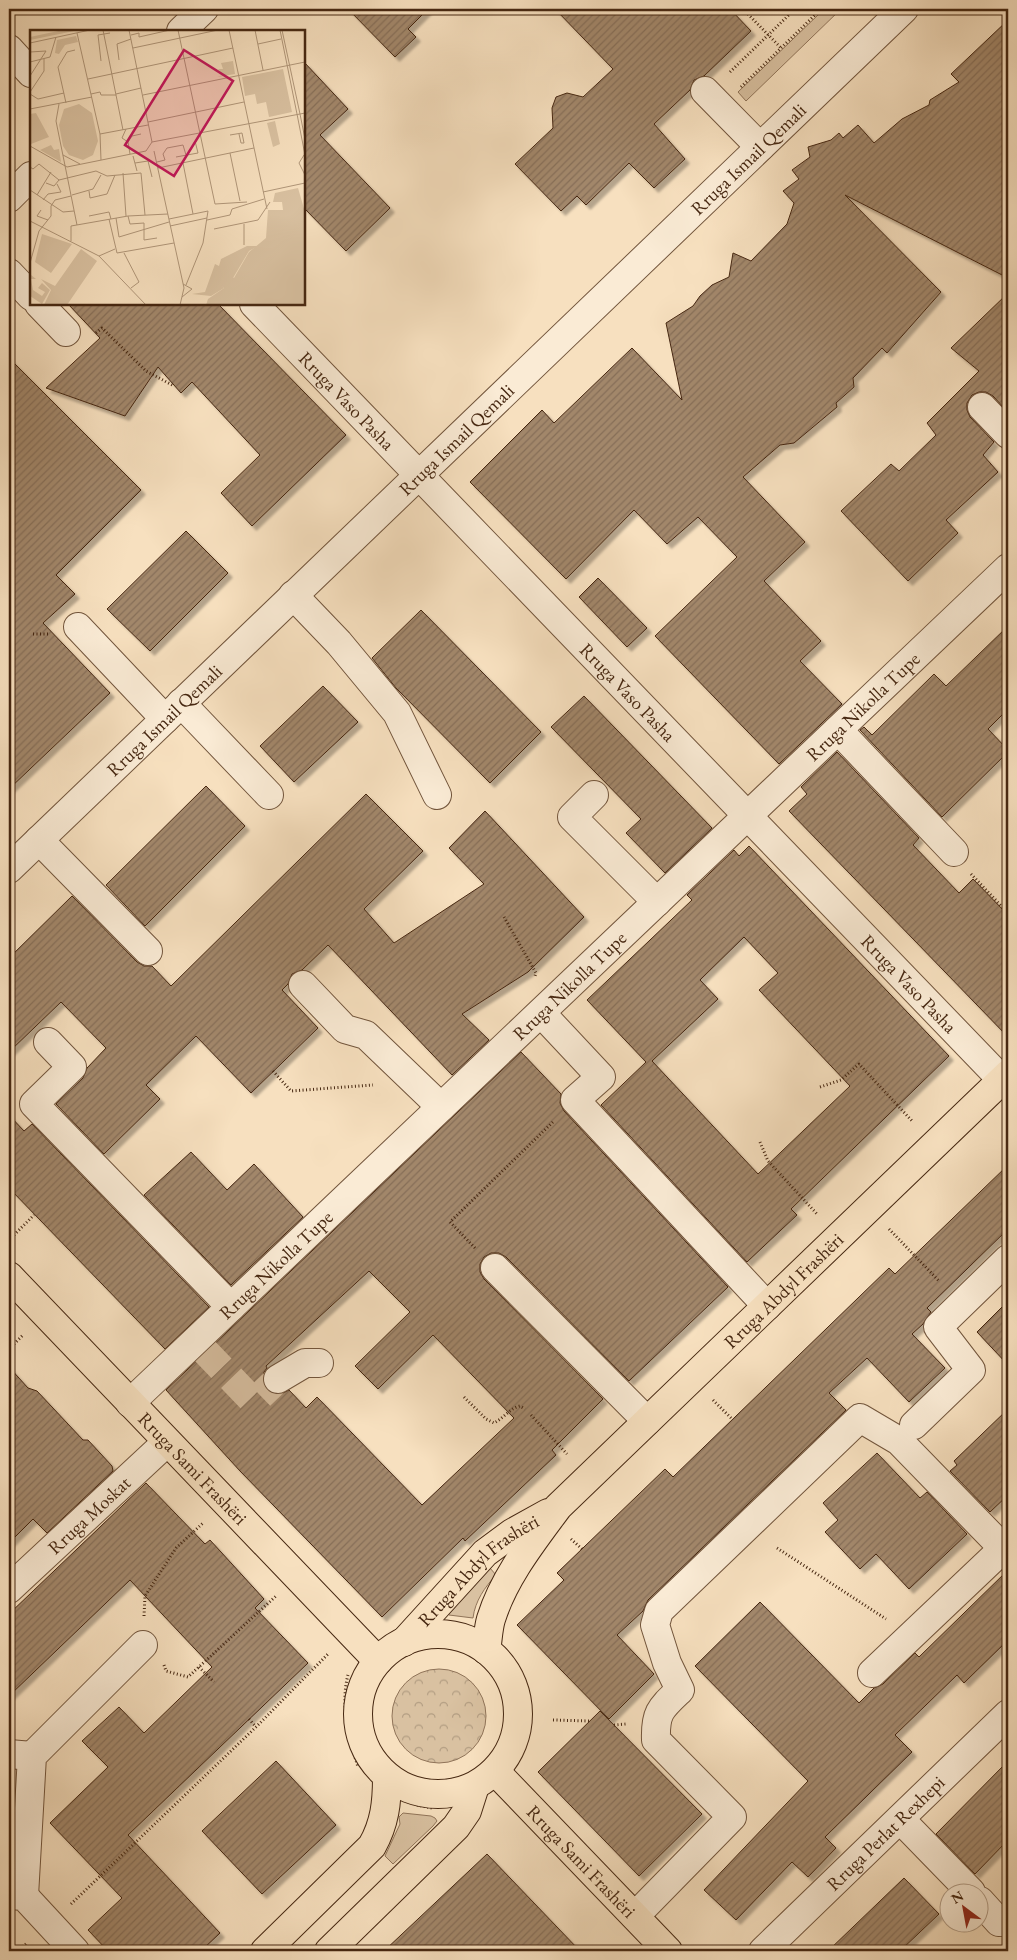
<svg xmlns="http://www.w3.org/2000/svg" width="1017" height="1960" font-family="'EB Garamond',serif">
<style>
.green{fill:#d9c1a1;stroke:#907459}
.park{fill:url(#park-crowns);stroke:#907459}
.building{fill:url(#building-hatch);stroke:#462711;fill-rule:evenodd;filter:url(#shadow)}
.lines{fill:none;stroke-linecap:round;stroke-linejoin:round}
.minor-tunnel{stroke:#d4bb9c;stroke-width:28;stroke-dasharray:28 14;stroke-linecap:butt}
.minor-casing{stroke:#72553c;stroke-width:30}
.major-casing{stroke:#462711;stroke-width:30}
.path{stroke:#462711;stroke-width:3;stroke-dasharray:1 2.5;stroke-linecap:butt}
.minor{stroke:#faebd5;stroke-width:28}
.major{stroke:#f7e0bf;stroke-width:28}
.labels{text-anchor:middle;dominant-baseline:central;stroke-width:5;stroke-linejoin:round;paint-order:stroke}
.street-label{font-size:19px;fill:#462711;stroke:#faebd5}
.inset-road{fill:none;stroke:#b09679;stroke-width:1}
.view{fill:#c2185b;fill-opacity:0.15;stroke:#c2185b;stroke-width:2.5}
.inset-edge{fill:none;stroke:#462711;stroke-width:2.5}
</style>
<defs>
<pattern id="park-crowns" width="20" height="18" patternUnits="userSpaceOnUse" patternTransform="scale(1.25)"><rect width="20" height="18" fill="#d9c1a1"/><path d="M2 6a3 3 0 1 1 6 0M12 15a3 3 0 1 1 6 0" fill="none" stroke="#b29d82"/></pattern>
<pattern id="building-hatch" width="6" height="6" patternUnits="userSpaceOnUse" patternTransform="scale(1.25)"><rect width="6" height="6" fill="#a2876b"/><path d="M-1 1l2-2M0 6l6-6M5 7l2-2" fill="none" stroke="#866e57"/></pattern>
<filter id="shadow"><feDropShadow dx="4.5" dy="4.5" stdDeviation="1" flood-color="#0004"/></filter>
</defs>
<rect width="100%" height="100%" fill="#f7e0bf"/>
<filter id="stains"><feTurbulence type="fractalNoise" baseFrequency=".004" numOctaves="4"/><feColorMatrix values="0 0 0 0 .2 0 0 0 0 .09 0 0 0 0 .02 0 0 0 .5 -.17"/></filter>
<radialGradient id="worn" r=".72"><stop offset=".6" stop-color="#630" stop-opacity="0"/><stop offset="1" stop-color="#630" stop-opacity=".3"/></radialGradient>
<g class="green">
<path d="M814,9H841L746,101L738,92L819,14Z"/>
<path d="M490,1568L496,1575C485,1587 475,1601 473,1618L449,1615L447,1612L449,1607Z"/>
<path d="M403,1813L431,1816L435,1818L437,1821L433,1826L393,1864L385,1856L400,1824L399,1817Z"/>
</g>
<circle class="park" cx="439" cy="1716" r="47"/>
<g class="building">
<path d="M348,9H428L408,29L416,37L395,57Z"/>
<path d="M555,9H730L751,31L704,76L694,80L690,90L654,124L685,159L654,188L629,163L586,205L577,196L561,211L515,164L553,128L552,108L556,97L567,93L583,97L613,69Z"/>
<path d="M1008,20V278L845,195L941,292L887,353L882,348L853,378L854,387L836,403L837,407L794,443L780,445L743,477L805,542L764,581L821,641L800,661L842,704L779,764L655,636L737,557L698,517L667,544L634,510L566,579L470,482L542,410L554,423L632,348L682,400L666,323L693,306L700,296L712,285L729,277L733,253L751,261L787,224L794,203L783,191L799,179L792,170L810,157L808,147L831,140L839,133L843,138L858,125L874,143L902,119L929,105L930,100L959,82L951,74Z"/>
<path d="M304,62L348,109L320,135L390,208L346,251L304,208Z"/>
<path d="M1008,293V404L1004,408L993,396L986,392H979L972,395L967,403V410L970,417L994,442L983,455L998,472L946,520L958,533L908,581L841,511L891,464L899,471L936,435L927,423L979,371L951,348Z"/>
<path d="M68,304H218L346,435L252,526L221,493L260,455L192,382L181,393L158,367L125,416L46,388L100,338Z"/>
<path d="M9,358L141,490L56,575L75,594L43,623L110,693L9,789Z"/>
<path d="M186,531L228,573L150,651L107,609Z"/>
<path d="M598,578L647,628L627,647L579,597Z"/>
<path d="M421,610L541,732L490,783L396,688L372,658Z"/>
<path d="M1008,626V709L988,729L1008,750V752L942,817L860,730L864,727L872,735L934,674L946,686Z"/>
<path d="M323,686L358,722L294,782L260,746Z"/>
<path d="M584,696L712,828L665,873L626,833L641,819L551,727Z"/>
<path d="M837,752L919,838L913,845L959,893L973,879L1008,915V1037L789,811L807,794L801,787Z"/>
<path d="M206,786L245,826L145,926L106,885Z"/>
<path d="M366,794L423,851L364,909L394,943L484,884L449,848L485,811L584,917L528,972L462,1014L489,1040L452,1075L328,945L302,970L292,974L288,984L282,990L318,1028L251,1093L196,1036L146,1085L160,1099L104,1154L56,1104L83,1078L87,1068L106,1048L61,1002L9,1052V958L72,896L137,962L144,966H152L171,986Z"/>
<path d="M749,846L949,1056L791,1209L797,1215L747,1262L601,1105L646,1062L587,1000L692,900L687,895L734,850L739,856ZM744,937L778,973L759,990L850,1086L758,1174L652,1061L718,999L700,980Z"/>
<path d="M521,1052L561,1094L560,1103L564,1111L728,1287L629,1381L506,1257L499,1253H491L484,1257L480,1264V1272L484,1279L603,1399L552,1450L556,1455L465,1541L463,1538L382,1617L240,1471L166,1390ZM369,1271L410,1312L355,1366L378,1389L433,1335L514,1418L422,1505L317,1397L306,1408L289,1390L279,1395L270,1392L264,1387L262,1380L264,1372L267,1368L266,1366Z"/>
<path d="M9,1115L24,1131L32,1124L209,1307L165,1349L9,1188Z"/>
<path d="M191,1152L227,1190L254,1164L303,1217L231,1285L144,1195Z"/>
<path d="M1008,1165V1229L927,1308L931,1312L923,1324L912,1334L945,1368L909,1402L867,1358L829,1393L846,1410L648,1600L643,1611L617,1635L654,1674L609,1719L517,1625L564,1580L557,1573L665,1469L673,1477L889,1268L895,1274Z"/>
<path d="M1008,1301V1365L977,1332Z"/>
<path d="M9,1367L28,1388L37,1391L83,1440H88L112,1466L113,1471L47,1533L33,1519L9,1543Z"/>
<path d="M1008,1409V1495L990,1512L950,1471L957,1465L954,1461Z"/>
<path d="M877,1453L920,1498L927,1492L967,1534L909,1589L876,1554L860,1569L825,1532L838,1520L823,1503Z"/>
<path d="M146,1483L205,1544L210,1540L264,1599L255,1608L308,1663L128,1835L220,1933L201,1951H108L88,1930L122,1898L50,1823L108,1767L82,1741L119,1707L144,1733L212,1667L130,1580L9,1696V1614Z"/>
<path d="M1008,1570V1640L964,1683L957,1675L895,1735L912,1752L825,1837L836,1848L808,1877L792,1862L736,1920L704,1890L808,1781L695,1666L760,1602L859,1703L874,1688L883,1684L915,1653L919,1657Z"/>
<path d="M600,1711L702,1814L639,1876L538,1772Z"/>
<path d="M276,1761L336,1825L262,1894L202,1831Z"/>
<path d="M1008,1761V1840L975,1874L936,1834Z"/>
<path d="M487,1854L580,1951H384Z"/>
<path d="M904,1878L939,1914L900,1951H828Z"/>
</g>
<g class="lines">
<path class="minor-tunnel" d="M202,1348L254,1402L278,1379"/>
<g class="minor-casing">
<g id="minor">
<path d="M181,31L204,9"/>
<path d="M9,49L31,73"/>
<path d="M705,91L760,147"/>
<path d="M9,198L31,176"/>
<path d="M9,273L31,296"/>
<path d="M39,304L66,332"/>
<path id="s1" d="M254,304L1008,1086"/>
<path d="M982,407L1008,434"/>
<path d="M293,595L339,643L397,713L437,795"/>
<path d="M78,627L165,719"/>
<path d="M181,703L269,795"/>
<path d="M838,730L954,852"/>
<path d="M594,795L572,817L657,902"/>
<path d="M39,840L148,951"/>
<path id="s2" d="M9,869L904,9"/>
<path d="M303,985L345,1029L366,1035L441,1107"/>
<path d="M541,1013L601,1077L575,1100L767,1306"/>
<path d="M48,1042L72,1067L34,1104L231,1307"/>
<path d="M495,1268L647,1421"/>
<path d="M278,1379L305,1363H319"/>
<path id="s3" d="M130,1403L1008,568"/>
<path d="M914,1425L971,1370L938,1327L1008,1259"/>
<path id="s4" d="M9,1589L167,1442"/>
<path d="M872,1673L1008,1544"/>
<path d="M9,1754L32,1756"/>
<path d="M900,1819L971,1892"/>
<path d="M9,1895L24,1896L75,1951"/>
<path d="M24,1896L32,1756L143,1645"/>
<path d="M980,1901L999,1922"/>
<path d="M635,1916L732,1817L656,1740C655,1712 661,1708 680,1690L667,1663L655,1625L659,1611L860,1418L899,1441L1003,1548"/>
<path id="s5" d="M763,1951L1008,1714"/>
</g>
</g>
<g class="major-casing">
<g id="major">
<path id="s6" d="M9,1276L378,1661"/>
<circle cx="438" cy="1714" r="80"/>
<path id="s7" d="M404,1642L485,1553L512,1533L548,1513"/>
<path id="s8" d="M486,1650C488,1640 488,1629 491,1619C504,1577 533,1541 558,1507L1008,1074"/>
<path id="s9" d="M495,1771L668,1951"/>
<path d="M265,1951L372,1846C385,1823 387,1802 387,1777"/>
<path d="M329,1951L456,1827L467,1811L475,1786"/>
</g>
</g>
<g class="path">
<path d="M743,9L781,48"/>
<path d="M730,72L795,9"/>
<path d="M741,87L816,14L811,9"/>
<path d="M96,333L102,328L146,371L174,386"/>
<path d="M33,634H50"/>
<path d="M971,874L1008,913"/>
<path d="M504,917L536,973L535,976"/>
<path d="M273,1071L291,1091L373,1085"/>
<path d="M820,1087L841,1080L859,1064L913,1122"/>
<path d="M760,1142L768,1161L817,1214"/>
<path d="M889,1229L940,1282"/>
<path d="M9,1240L34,1215"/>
<path d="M475,1248L450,1222L554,1121"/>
<path d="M9,1349L23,1335"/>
<path d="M464,1397L486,1419L494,1423C504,1418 510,1408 520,1406L525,1409"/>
<path d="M713,1400L732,1419"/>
<path d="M531,1415L567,1454"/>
<path d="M571,1539L582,1549"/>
<path d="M777,1548L886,1619"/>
<path d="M144,1616L145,1596L176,1548L203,1523"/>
<path d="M164,1665L166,1671L188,1677L276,1596"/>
<path d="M199,1667L214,1682"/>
<path d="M348,1675C340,1705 349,1738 358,1767"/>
<path d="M249,1719L256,1727"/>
<path d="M553,1720L590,1721"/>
<path d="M614,1725L626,1724"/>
<path d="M417,1805L432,1808"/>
<path d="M71,1904L256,1727L328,1654"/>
<path d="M17,1951L27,1943"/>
</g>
<use href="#minor" class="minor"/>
<use href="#major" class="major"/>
</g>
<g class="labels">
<g class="street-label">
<text stroke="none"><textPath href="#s2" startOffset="1025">Rruga Ismail Qemali</textPath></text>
<text stroke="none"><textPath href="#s1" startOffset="134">Rruga Vaso Pasha</textPath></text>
<text stroke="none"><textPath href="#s2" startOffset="620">Rruga Ismail Qemali</textPath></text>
<text stroke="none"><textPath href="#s1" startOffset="539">Rruga Vaso Pasha</textPath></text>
<text stroke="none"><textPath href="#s3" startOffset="1011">Rruga Nikolla Tupe</textPath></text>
<text stroke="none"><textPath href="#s2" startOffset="215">Rruga Ismail Qemali</textPath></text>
<text stroke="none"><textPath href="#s1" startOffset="944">Rruga Vaso Pasha</textPath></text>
<text stroke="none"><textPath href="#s3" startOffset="606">Rruga Nikolla Tupe</textPath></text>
<text stroke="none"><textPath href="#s3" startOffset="201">Rruga Nikolla Tupe</textPath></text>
<text stroke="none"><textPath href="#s8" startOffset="475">Rruga Abdyl Frashëri</textPath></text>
<text stroke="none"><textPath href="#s6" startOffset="266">Rruga Sami Frashëri</textPath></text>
<text stroke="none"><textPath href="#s4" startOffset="109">Rruga Moskat</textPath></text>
<text stroke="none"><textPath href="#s7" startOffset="104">Rruga Abdyl Frashëri</textPath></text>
<text stroke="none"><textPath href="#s5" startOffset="170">Rruga Perlat Rexhepi</textPath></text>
<text stroke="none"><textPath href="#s9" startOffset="125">Rruga Sami Frashëri</textPath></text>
</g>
</g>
<g transform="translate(30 30)">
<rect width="275" height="275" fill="#f7e0bf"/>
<path d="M203,31L205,44L187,47L193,45L188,39H193L191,33ZM49,74L62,83L68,111L63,125L53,130L39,125L33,116L29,95L34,79ZM6,83L19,107L1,114L0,84ZM245,91L250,114L243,117L237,93ZM12,204L42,214L21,243L5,232ZM51,219L67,231L37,275H14L21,260L11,249L25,256ZM1,245L6,249H1L3,260L12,266L15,262L8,258L12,253L20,260L12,274L0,266Z" fill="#d9c1a1"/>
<path d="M217,216H228L219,221L203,248L192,256L194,258L181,266L162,264L175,262L185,234L189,236L191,229Z" fill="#d9c1a1"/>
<path d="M33,0H49L0,10V7ZM46,6L48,12L35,15L29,24L25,23L27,10ZM253,39L262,82L239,87L236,72L227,74L225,64L215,66L212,47ZM21,115L24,120L29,119L31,132L10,120ZM268,158L275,182V275H176L178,269L194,258L191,256L200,245L204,248L219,222L236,208L238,180H253L252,172H243L245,163Z" fill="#d9c1a1"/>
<path class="inset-road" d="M73,0L93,100M99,0L122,112M148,0L185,174M199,0L237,179M225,0L233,40M250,0L267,84M47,3L70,104L71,130M101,5L109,3V7L140,0M0,13L60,0M228,14L251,9M103,18L188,0M0,22L16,21L0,46M89,30L87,14L101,9M71,31L68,5L80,3M0,32L20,27L26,7M58,49L203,18M0,62L14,41V29M0,64L8,69L34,63M61,64L70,62L71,65H86M86,64L111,58M113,65L275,32M36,73L28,37L37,22L45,20M29,74L26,91L47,195M0,79L62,67M275,83L270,84L275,109M267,84L275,125M118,92L214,72M96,99L92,108L98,112L100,124M70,104L118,95M200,105L212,103L214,113H211L209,104M98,112L102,106L111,104M122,112L270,84L252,0M0,116L37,137L116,121L122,112M124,121L154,258L150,275M200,123L210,171M33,125L50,134M274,125L269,133L275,145M103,126L107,141M146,127L168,123L165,111M127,132L135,130L133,124L137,118L153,115L156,125M105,133L118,131L122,147M153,133L163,184M0,137L3,139L9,134L29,150M128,138L224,118M66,141L77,146L111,143L115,185M93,143L96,186M16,153L24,156L29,150L66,141M0,160L33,182L44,181M59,161L60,168L77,164L85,145M233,162L275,153M7,165L21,142M42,165L63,159L71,145M13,170L18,164L31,162L27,154M185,174L217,172M21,176L25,170L41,166M11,180L7,186L18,190M59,186L79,182L81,189M98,186L100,194L114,193V210L127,208M86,188L89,207M79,189L87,223L144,213M139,189L178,181M177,190L200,185L202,179L234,169M0,191L69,226L116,275M140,196L177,188M184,199L228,190L240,172M89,207L139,192M41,211V196L98,186L138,184M214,215V194M94,223L109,252L101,258M69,226L85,219M0,233L9,201L21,186V176M156,255L173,213L178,181M152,267L162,259L153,254"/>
<path class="view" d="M154,20L203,51L144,146L95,115Z"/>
<rect width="275" height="275" class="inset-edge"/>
</g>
<rect width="1017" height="1960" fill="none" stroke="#f7e0bf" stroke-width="30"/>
<rect x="10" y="10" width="997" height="1940" fill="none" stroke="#462711" stroke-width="2.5"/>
<rect x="15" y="15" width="987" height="1930" fill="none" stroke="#462711"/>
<g transform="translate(964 1908) rotate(328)"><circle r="24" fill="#faebd5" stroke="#b29d87"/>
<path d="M0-4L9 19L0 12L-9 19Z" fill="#8f2418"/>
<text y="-8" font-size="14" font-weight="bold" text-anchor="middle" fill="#462711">N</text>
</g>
<rect width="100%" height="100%" filter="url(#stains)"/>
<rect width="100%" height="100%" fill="url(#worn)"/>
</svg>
